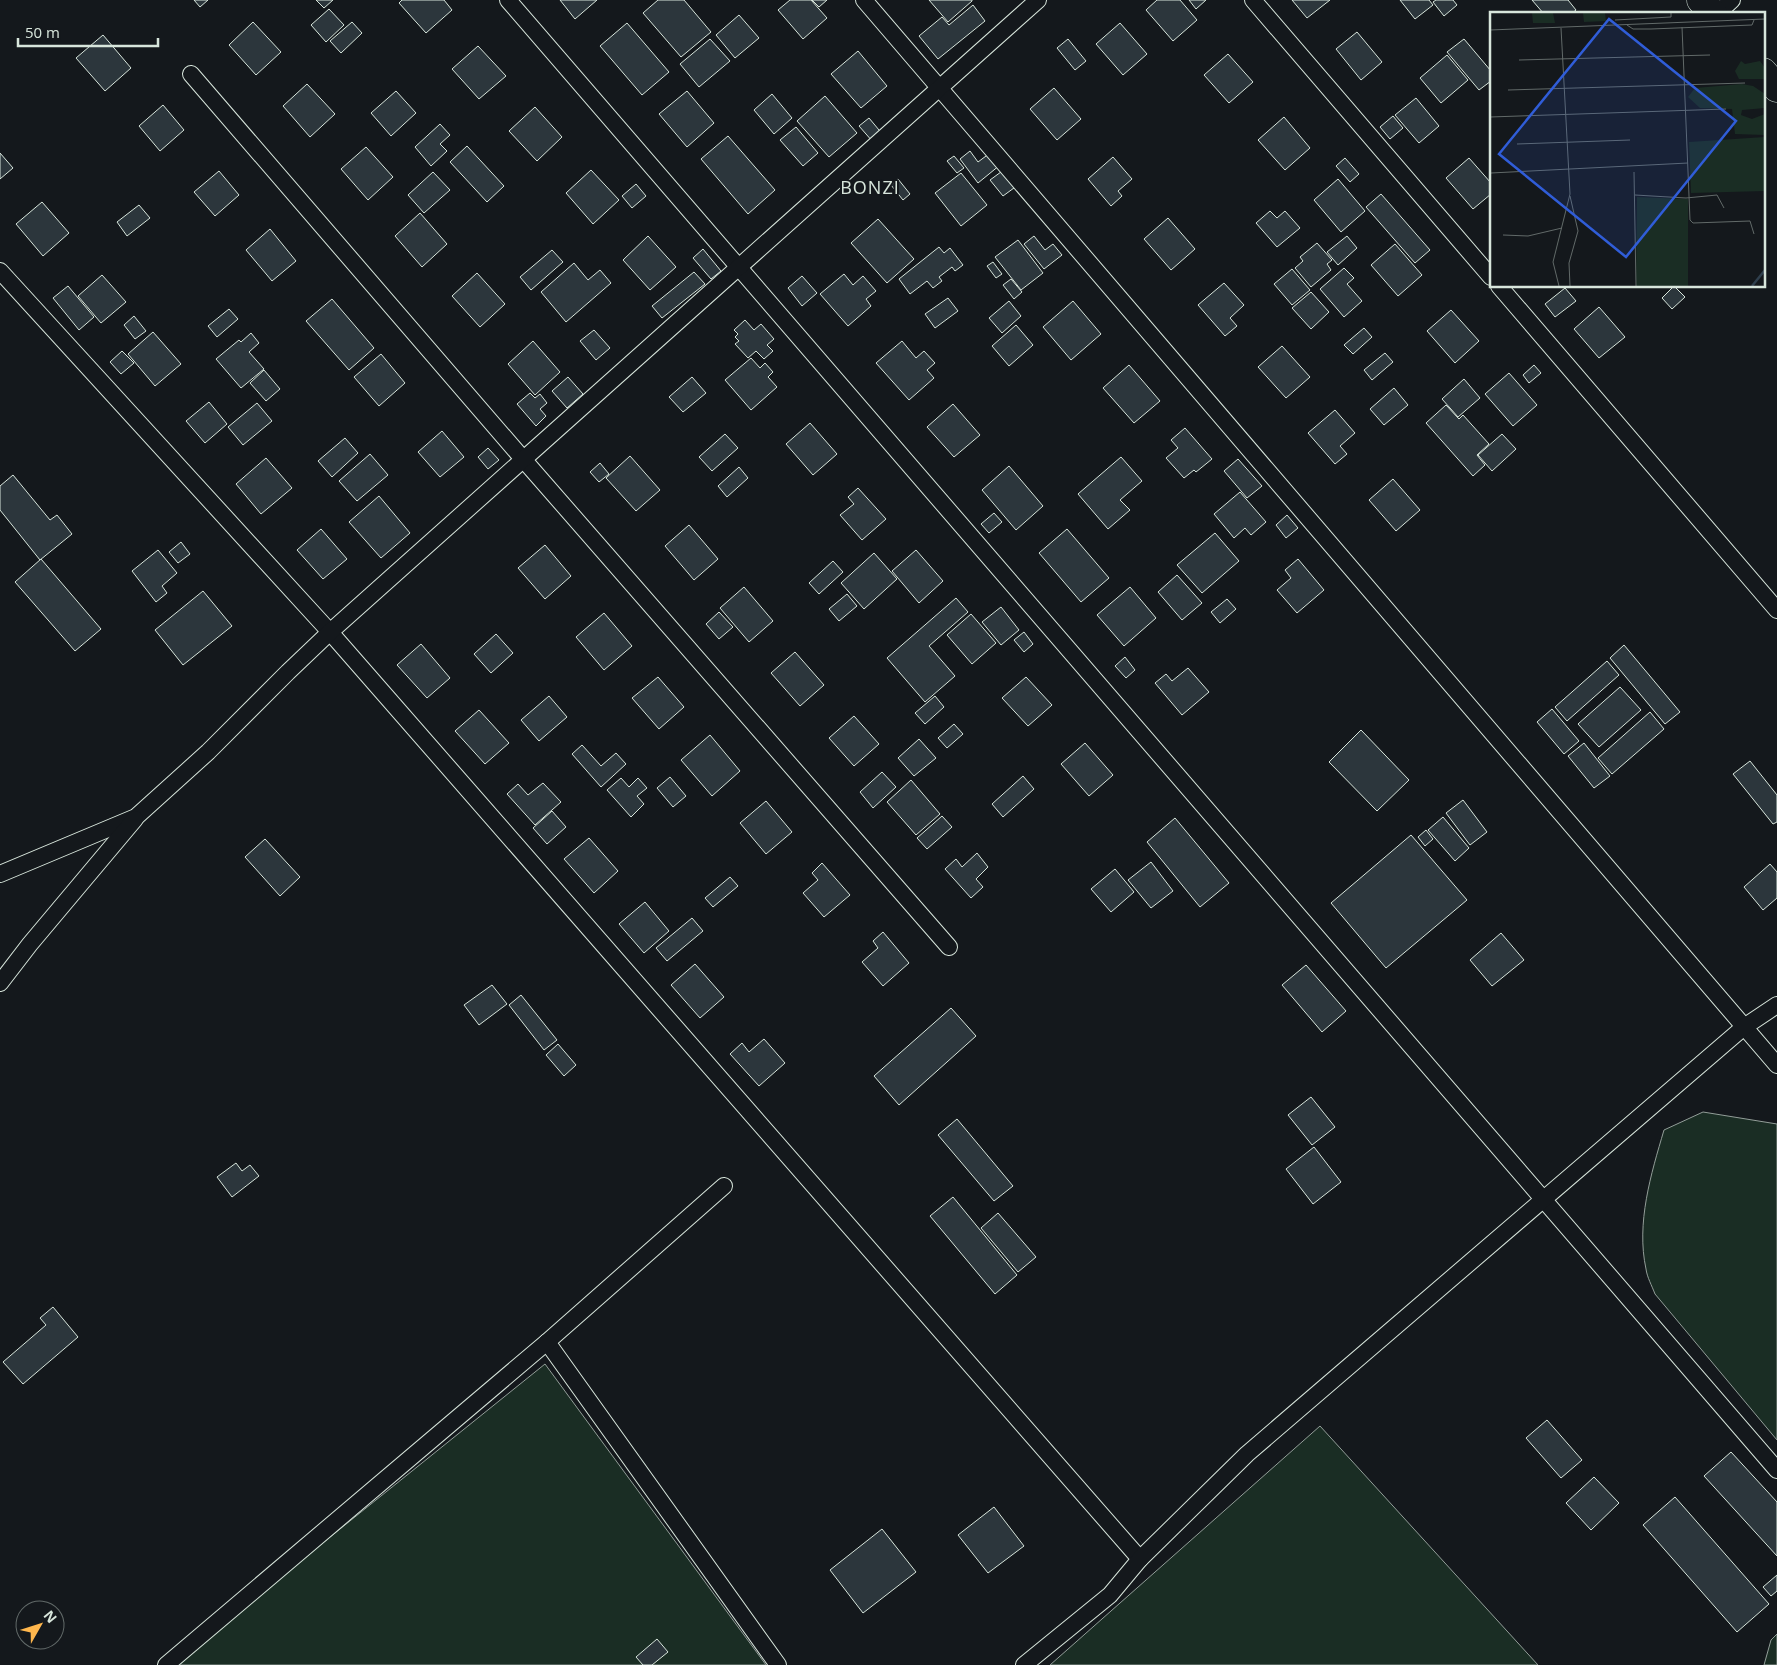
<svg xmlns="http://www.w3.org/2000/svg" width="1777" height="1665" font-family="'Open Sans',sans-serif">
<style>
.green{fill:#1a2d24;stroke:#939e99}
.building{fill:#2c363c;stroke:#d8e6dc}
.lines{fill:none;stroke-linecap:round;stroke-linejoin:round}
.street-casing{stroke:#d8e6dc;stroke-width:18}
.highway-casing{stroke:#d8e6dc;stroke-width:29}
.street{stroke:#14181c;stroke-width:16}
.highway{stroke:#14181c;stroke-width:28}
.labels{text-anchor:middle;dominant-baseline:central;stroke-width:4;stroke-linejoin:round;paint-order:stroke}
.quarter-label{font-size:18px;letter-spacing:1px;fill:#d8e6dc;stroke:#14181c}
.inset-river{fill:none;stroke:#2f3f4d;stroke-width:2.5}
.inset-road{fill:none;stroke:#626a69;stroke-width:1}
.view{fill:#305dd8;fill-opacity:0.15;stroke:#305dd8;stroke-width:2.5}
.inset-edge{fill:none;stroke:#d8e6dc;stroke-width:2.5}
</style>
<rect width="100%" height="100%" fill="#14181c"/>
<g class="green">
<path d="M1703,1112L1777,1124V1440L1655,1294C1652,1286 1647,1277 1646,1269C1636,1223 1651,1174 1664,1130Z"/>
<path d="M545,1364L766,1665H171Z"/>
<path d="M1320,1426L1538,1665H1050Z"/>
<path d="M1777,1634V1665H1764L1771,1640Z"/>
</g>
<g class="building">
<path d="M194,0H208L200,7Z"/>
<path d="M316,0H333L324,8Z"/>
<path d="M402,0H444L452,10L426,33L399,3Z"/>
<path d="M560,0H597L575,19Z"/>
<path d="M658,0H684L711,32L681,57L643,13Z"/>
<path d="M790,0H811L827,18L803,39L778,10Z"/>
<path d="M812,0H827L819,7Z"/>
<path d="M929,0H972V1L948,22Z"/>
<path d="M1157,0H1180L1197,20L1173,41L1146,10Z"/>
<path d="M1189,0H1206L1196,9Z"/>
<path d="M1292,0H1330L1307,18Z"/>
<path d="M1400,0H1429L1433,5L1415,19Z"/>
<path d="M1436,0H1453L1457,5L1444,16L1433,2Z"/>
<path d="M1532,0H1568L1576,10L1571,14H1544Z"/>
<path d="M973,5L985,21L938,59L919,36L942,17L949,25Z"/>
<path d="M329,9L344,25L326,42L311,25Z"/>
<path d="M739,15L759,38L735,58L716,35Z"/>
<path d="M253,22L281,52L256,75L229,45Z"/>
<path d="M352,22L362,33L341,53L330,41Z"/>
<path d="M627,23L669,72L642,95L600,46Z"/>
<path d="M1120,23L1147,54L1123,75L1096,44Z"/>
<path d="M1357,32L1382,62L1361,80L1336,49Z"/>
<path d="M103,35L131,68L105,91L76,58Z"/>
<path d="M710,39L730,61L699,87L680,64Z"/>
<path d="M1068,39L1086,61L1075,70L1057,48Z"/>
<path d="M1464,39L1491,71V81L1479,90L1447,52Z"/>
<path d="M478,46L506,76L479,99L452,69Z"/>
<path d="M858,51L887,86L861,108L831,74Z"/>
<path d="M1228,54L1253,82L1229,103L1204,75Z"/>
<path d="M1447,55L1468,80L1441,103L1420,78Z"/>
<path d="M307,84L335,114L310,137L283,106Z"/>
<path d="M1054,88L1081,119L1057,140L1030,109Z"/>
<path d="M396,91L416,113L391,136L371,113Z"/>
<path d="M687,91L714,123L687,147L659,114Z"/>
<path d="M772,94L792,118L774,134L754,110Z"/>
<path d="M825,96L857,133L829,157L797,121Z"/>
<path d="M1416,98L1439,126L1419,143L1395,115Z"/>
<path d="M163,105L184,130L160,151L139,126Z"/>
<path d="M535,107L562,137L537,161L509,131Z"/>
<path d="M1393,116L1403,128L1390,139L1380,127Z"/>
<path d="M1284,117L1310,148L1285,170L1258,140Z"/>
<path d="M869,118L889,142L880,150L859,126Z"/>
<path d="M440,124L450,135L440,144L447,151L431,166L415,147Z"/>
<path d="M796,127L818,153L803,166L780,140Z"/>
<path d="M728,136L775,190L748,214L701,159Z"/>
<path d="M467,146L504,186L487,202L450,162Z"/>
<path d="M366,147L393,177L368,200L341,169Z"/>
<path d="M970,151L978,162L990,153L1000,165L978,183L960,159Z"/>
<path d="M0,153L13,168L0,179Z"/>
<path d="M954,156L964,168L957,173L947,161Z"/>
<path d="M1113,157L1132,179L1118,191L1122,196L1111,206L1088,179Z"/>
<path d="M1345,158L1359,174L1350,182L1336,166Z"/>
<path d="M1469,158L1491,183V194L1473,209L1446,178Z"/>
<path d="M1005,169L1018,185L1003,196L990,180Z"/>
<path d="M591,170L619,200L593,224L566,193Z"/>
<path d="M219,171L239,195L215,216L194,192Z"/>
<path d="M433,172L450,190L424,213L408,195Z"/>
<path d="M961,173L987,205L961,226L935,193Z"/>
<path d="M898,179L910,194L903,200L891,185Z"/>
<path d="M1338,179L1365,211L1341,232L1314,200Z"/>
<path d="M636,184L646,196L632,208L622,196Z"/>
<path d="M1381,194L1430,250L1415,263L1366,207Z"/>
<path d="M42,202L69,233L43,256L16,224Z"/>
<path d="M139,205L150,218L127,236L117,222Z"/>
<path d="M1270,211L1277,218L1285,211L1300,228L1277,247L1256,223Z"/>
<path d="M420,213L447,244L422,267L395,236Z"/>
<path d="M1168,218L1195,249L1171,270L1144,239Z"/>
<path d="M878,219L914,259L887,283L851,243Z"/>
<path d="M270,229L296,261L272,281L246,250Z"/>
<path d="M648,236L676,267L650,290L623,260Z"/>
<path d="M1034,236L1045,250L1053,244L1062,255L1044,269L1024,244Z"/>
<path d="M1347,236L1357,248L1338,265L1327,252Z"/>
<path d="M1018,240L1043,273L1021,290L995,257Z"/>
<path d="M1317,243L1332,260L1327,264L1331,270L1311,287L1295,268L1303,261L1300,257Z"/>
<path d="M1395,244L1422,275L1398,296L1371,265Z"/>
<path d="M939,247L944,253L950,248L963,265L955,271L952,267L939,277L942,281L933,288L927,281L910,294L899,279Z"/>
<path d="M703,249L721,271L711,279L693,258Z"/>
<path d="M552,250L563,262L531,290L520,277Z"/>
<path d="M993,262L1002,274L996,278L987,266Z"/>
<path d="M574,263L588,280L600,270L611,283L566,322L541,292Z"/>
<path d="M1344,268L1354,278L1347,284L1362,301L1344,317L1320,289Z"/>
<path d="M1292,269L1310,290L1292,305L1274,284Z"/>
<path d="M694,272L705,284L662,318L652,306Z"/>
<path d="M477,273L505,304L480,327L452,296Z"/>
<path d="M844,274L853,285L863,276L876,291L866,299L871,306L848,326L820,294Z"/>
<path d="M102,275L126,302L101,323L78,296Z"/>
<path d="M802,276L817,293L802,306L788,288Z"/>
<path d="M1011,279L1022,292L1014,299L1003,285Z"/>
<path d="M1224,283L1244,305L1230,318L1237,326L1225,336L1198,305Z"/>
<path d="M68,286L94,317L79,330L53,298Z"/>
<path d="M1674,286L1685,297L1672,309L1662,298Z"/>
<path d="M1565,288L1576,301L1555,317L1545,304Z"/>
<path d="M1311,292L1329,312L1311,329L1292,308Z"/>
<path d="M948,298L958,311L935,328L925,314Z"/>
<path d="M332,299L374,348L349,370L306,321Z"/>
<path d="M1009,301L1021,316L1002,333L989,318Z"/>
<path d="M1073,301L1101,334L1071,360L1043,327Z"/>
<path d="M1599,307L1625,337L1599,358L1574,329Z"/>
<path d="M229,309L238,319L217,337L208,326Z"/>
<path d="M1451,310L1479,341L1455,363L1427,331Z"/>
<path d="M134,316L146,331L135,339L124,325Z"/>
<path d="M745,320L754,330L761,324L774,339L767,345L773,351L764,359L756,351L748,358L735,344L739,341L735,337L738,334L734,330Z"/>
<path d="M1016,325L1033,345L1009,366L992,346Z"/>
<path d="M1364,328L1372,337L1353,354L1344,345Z"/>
<path d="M594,330L610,348L596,360L580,341Z"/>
<path d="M153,332L181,364L155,386L128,354Z"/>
<path d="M251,333L259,343L249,352L264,369L241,388L216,359L239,340L241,342Z"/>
<path d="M533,341L560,372L535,395L508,364Z"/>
<path d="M902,341L916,358L924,351L935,363L927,370L934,378L909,400L876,363Z"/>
<path d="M1282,346L1310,377L1286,398L1258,367Z"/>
<path d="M122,351L134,363L121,374L110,362Z"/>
<path d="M1385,353L1393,362L1372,380L1364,370Z"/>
<path d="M381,354L405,383L379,406L354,377Z"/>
<path d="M751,358L760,368L765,363L773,372L768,377L777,387L751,410L725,380Z"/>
<path d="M1129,365L1160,401L1134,423L1103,388Z"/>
<path d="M1534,365L1541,373L1529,383L1523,375Z"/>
<path d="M264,370L280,389L266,401L250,383Z"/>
<path d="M1509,373L1537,405L1513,426L1485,394Z"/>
<path d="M568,377L583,394L567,408L552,391Z"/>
<path d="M692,377L706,393L683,412L669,397Z"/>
<path d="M1464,379L1480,398L1458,417L1442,399Z"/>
<path d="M1394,388L1408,405L1384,425L1370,409Z"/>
<path d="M530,393L535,398L540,394L547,403L540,409L546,416L536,426L517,404Z"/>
<path d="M209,402L227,424L205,443L186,421Z"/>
<path d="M257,403L272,421L243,445L228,427Z"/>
<path d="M953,404L980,435L954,457L927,427Z"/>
<path d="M1446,405L1459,419L1463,415L1489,444L1477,455L1485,465L1473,476L1426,423Z"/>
<path d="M1335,410L1355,433L1340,446L1347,454L1335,464L1308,433Z"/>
<path d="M810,423L837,454L813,475L786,444Z"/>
<path d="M1185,428L1212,459L1196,472L1194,470L1184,478L1166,458L1178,448L1171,440Z"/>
<path d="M442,431L464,457L440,477L418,452Z"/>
<path d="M725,434L738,448L712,471L699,457Z"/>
<path d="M1502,434L1516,449L1492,471L1478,455Z"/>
<path d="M345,438L358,453L332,477L318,461Z"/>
<path d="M488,448L499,460L488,469L478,457Z"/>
<path d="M370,454L388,475L357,501L339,481Z"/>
<path d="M630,456L660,490L636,511L606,478Z"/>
<path d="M1121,457L1142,481L1120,500L1130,510L1108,529L1078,494Z"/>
<path d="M266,458L292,488L261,514L236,484Z"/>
<path d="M1238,459L1262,486L1247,498L1224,471Z"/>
<path d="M600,463L609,474L599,482L590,472Z"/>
<path d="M1009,466L1043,506L1016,530L982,490Z"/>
<path d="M739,467L748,478L727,497L718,486Z"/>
<path d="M13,475L50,520L57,515L72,534L40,560L0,510V486Z"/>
<path d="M1393,479L1420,510L1396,531L1369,500Z"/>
<path d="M858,488L886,519L862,540L840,515L854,504L848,497Z"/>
<path d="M1240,492L1266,522L1251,535L1245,528L1234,538L1214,514Z"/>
<path d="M379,496L410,533L381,558L349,522Z"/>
<path d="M994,513L1002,522L989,533L981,524Z"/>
<path d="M1287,515L1298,528L1286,538L1276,525Z"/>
<path d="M689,525L718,559L694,580L665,546Z"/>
<path d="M321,529L347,559L323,579L297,550Z"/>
<path d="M1067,529L1109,578L1081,602L1039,553Z"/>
<path d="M1215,533L1239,561L1202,593L1177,565Z"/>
<path d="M181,542L190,554L178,563L169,552Z"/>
<path d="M545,545L571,576L545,599L518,568Z"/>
<path d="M158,550L177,573L162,586L167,593L156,602L132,571Z"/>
<path d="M916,550L943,581L919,603L892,571Z"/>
<path d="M874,553L897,579L864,609L841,583Z"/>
<path d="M41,559L101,629L75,651L15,582Z"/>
<path d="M1298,559L1324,590L1297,613L1277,590L1291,578L1285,570Z"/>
<path d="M833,561L843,572L819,594L809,583Z"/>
<path d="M1177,575L1202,603L1182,620L1158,592Z"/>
<path d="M744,587L773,621L749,642L720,608Z"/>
<path d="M1130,587L1156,618L1124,646L1097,615Z"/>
<path d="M203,591L232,626L183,665L155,630Z"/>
<path d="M847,594L857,606L839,621L829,609Z"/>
<path d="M956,598L968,612L929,646L955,676L925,702L887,658Z"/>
<path d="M1227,599L1236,609L1220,623L1211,612Z"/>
<path d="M1001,607L1019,630L1001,645L982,622Z"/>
<path d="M719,612L733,627L719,639L706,624Z"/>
<path d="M604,613L632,646L604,670L576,637Z"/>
<path d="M971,614L996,643L972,664L947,635Z"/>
<path d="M1024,632L1033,644L1024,652L1014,640Z"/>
<path d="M496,634L513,653L491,673L474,654Z"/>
<path d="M421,644L450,678L427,698L397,665Z"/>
<path d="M1624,645L1680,712L1665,724L1610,658Z"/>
<path d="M795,652L824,685L800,706L771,673Z"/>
<path d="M1125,657L1135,670L1126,678L1115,666Z"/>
<path d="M1607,661L1619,675L1567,721L1555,707Z"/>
<path d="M1188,668L1209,692L1182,715L1155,683L1166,674L1172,681Z"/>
<path d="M658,677L684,707L659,729L632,698Z"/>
<path d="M1026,677L1052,705L1028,726L1002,698Z"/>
<path d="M1620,687L1641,710L1599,747L1578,724Z"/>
<path d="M549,696L567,717L539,741L521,720Z"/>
<path d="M935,696L944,707L925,724L915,713Z"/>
<path d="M1552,709L1579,741L1564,754L1537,722Z"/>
<path d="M479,710L509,743L485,764L455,731Z"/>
<path d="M1650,712L1664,729L1612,774L1598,758Z"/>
<path d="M854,716L879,744L854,766L829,738Z"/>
<path d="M954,724L963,734L947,748L938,738Z"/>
<path d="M1361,730L1409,780L1377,811L1329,762Z"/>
<path d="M710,735L740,771L712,796L681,760Z"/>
<path d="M919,739L936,758L914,776L898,758Z"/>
<path d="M1085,743L1113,775L1089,796L1061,764Z"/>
<path d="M1584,743L1610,776L1594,788L1568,756Z"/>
<path d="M582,745L601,766L616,753L626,764L601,787L572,754Z"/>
<path d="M1750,761L1777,795V822L1773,824L1733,774Z"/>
<path d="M882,772L896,787L873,808L860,792Z"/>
<path d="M1023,776L1034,789L1003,817L992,804Z"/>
<path d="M670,777L686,796L673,807L657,788Z"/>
<path d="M621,778L629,787L638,778L647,788L637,796L644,804L631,817L607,790Z"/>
<path d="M911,780L940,814L916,835L887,802Z"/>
<path d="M543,783L561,802L535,825L507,794L518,784L528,795Z"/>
<path d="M1463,800L1487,832L1470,845L1446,813Z"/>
<path d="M766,801L792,832L766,854L740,823Z"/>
<path d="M552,811L566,827L547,844L533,828Z"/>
<path d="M942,816L952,827L927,849L917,838Z"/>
<path d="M1443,817L1469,848L1455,861L1428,830Z"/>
<path d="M1175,818L1229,883L1200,907L1147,842Z"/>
<path d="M1426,830L1433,839L1425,846L1418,837Z"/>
<path d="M1411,835L1467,900L1386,968L1331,903Z"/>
<path d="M589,838L618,871L594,893L564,859Z"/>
<path d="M265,839L300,877L280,896L245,857Z"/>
<path d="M977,853L988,867L976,879L983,887L971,898L945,869L956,859L962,867Z"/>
<path d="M1151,862L1173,891L1151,908L1128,880Z"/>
<path d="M822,863L850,895L824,917L803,893L818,880L812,873Z"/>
<path d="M1770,864L1777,872V898L1763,910L1744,887Z"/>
<path d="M1115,869L1134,892L1111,912L1091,889Z"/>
<path d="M730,877L738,886L713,907L705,898Z"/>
<path d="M645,902L669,931L644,953L619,924Z"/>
<path d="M692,918L703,931L667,961L656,948Z"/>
<path d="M883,932L909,963L883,986L862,962L878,948L873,941Z"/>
<path d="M1501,933L1524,960L1492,986L1470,960Z"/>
<path d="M695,964L724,997L700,1018L671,985Z"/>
<path d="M1306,965L1346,1011L1322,1032L1282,985Z"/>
<path d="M492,985L507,1004L479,1025L464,1005Z"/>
<path d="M521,995L557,1040L544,1050L509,1005Z"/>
<path d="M951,1008L976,1036L899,1105L874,1076Z"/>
<path d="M764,1039L785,1063L759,1086L730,1054L742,1043L749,1052Z"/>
<path d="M558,1044L576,1065L564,1076L546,1055Z"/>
<path d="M1311,1097L1335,1127L1312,1145L1288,1115Z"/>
<path d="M957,1119L1013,1186L994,1201L938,1135Z"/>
<path d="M1314,1147L1341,1182L1313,1204L1286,1169Z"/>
<path d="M236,1163L242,1171L250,1165L259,1176L232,1197L217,1177Z"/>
<path d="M953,1197L1017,1275L995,1294L930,1216Z"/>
<path d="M998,1213L1036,1257L1018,1272L981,1228Z"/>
<path d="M53,1307L78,1337L23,1384L3,1362L46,1325L40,1318Z"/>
<path d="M1547,1420L1582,1460L1561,1478L1526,1438Z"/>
<path d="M1731,1452L1777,1502V1556L1704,1476Z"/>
<path d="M1594,1477L1619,1503L1591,1530L1566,1503Z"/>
<path d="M1675,1497L1769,1604L1737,1632L1643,1525Z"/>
<path d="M994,1507L1024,1546L988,1573L958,1535Z"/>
<path d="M882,1529L916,1572L863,1613L830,1570Z"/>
<path d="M1777,1575V1591L1771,1596L1763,1587Z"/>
<path d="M657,1639L668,1652L652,1665H643L636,1657Z"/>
</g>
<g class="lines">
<g class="street-casing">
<g id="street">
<path d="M508,0L1777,1470"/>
<path d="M864,0L1777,1065"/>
<path d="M1253,0L1491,277"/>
<path d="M1717,14L1732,0"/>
<path d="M191,74L523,459L949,947"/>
<path d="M0,271L330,632L1140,1559"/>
<path d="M1499,286L1777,610"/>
<path d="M0,874L136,817L208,752L288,672L330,632L1038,0"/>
<path d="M0,983L30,944L135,819"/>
<path d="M547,1342L778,1665"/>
<path d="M166,1665L547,1342L724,1186"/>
<path d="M1024,1665L1110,1595L1140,1559L1247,1454L1744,1027L1777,1005"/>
</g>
</g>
<g class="highway-casing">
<g id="highway">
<path d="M1701,0L1713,14"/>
<path d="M1763,72L1777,88"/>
</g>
</g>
<use href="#street" class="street"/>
<use href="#highway" class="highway"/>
</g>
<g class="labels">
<g class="quarter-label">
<text x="870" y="187">BONZI</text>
</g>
</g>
<g transform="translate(1490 12)">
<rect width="275" height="275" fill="#14181c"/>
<path d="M42,1H63L65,11H43ZM93,1H115L116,9L94,10ZM251,49L255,52L270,49L275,56V67H249L245,59ZM252,72L263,74L275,82V96L252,98L251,103L262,107L275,102V123L245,122L242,97L210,96L198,85L205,76ZM275,125V179L201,181L199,130ZM147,185L198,187V274H146Z" fill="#1a2d24"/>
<path class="inset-river" d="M262,274L275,258"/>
<path class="inset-road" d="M125,8L181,5V1M137,13L143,17H161L262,13L264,8M192,15L200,208L203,211L260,209L264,222M0,18L275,7M29,48L220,43M18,78L255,71M0,105L236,97M27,132L140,128M144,160L146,274M1,161L198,151M145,183L196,186L227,183L234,196M13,223L38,224L72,216M69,274L63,250L80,182L71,16M80,274L79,251L88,219L80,184"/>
<path class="view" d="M119,7L246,109L136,245L9,142Z"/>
<rect width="275" height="275" class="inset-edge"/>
</g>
<g transform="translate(40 1625) rotate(51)"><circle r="24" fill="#14181c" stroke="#626a69"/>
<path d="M0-4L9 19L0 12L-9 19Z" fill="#ffb74d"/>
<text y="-8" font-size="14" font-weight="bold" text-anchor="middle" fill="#d8e6dc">N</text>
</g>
<path d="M18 38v8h140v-8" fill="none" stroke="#d8e6dc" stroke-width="2.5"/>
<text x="25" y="38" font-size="15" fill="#d8e6dc" stroke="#14181c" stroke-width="4" paint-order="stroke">50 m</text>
</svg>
